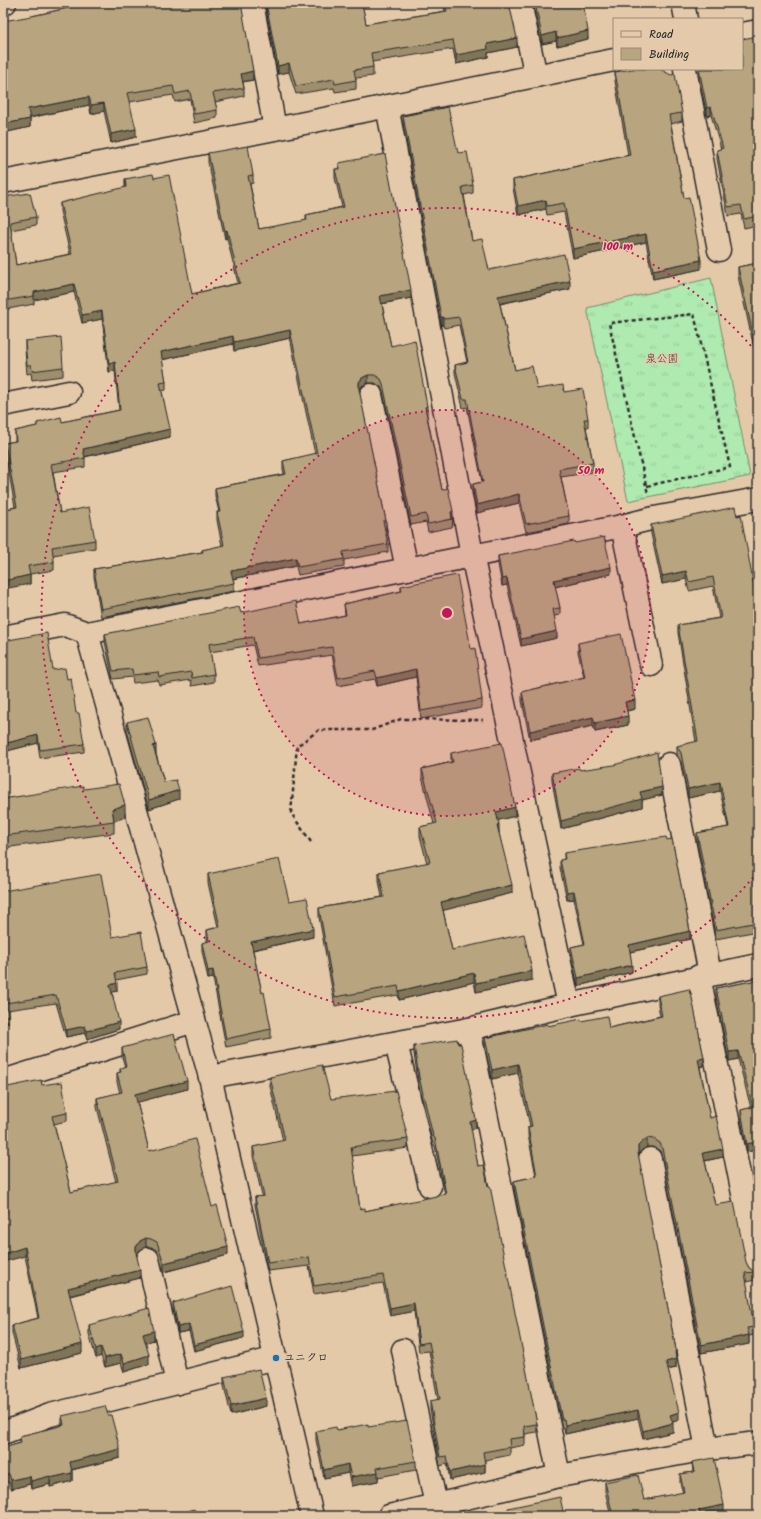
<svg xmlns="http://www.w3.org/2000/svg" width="761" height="1519" font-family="Kalam,'Klee One',sans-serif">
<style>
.grass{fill:url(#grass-tufts);stroke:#6d8a6e}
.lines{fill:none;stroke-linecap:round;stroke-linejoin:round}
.street-casing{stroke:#2b2b2b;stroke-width:25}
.path{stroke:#2b2b2b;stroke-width:2.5;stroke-dasharray:4 3;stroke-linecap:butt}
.street{stroke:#e4c9ab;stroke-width:22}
.wall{fill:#9e8e6d;stroke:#2b2b2b}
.shaded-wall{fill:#817459;stroke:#2b2b2b}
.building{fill:#b8a57f;stroke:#2b2b2b}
.ring{fill:none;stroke:#c2185b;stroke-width:2;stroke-dasharray:2 4}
.poi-dot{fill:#1f6fb2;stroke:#e4c9ab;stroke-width:1.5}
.labels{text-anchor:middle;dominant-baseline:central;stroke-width:3;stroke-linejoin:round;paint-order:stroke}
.park-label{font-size:11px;fill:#383e38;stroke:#e4c9ab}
.poi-label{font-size:11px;font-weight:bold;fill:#2b2b2b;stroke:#e4c9ab;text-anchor:start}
.centre{fill:#c2185b;stroke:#e4c9ab;stroke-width:2}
.ring-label{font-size:12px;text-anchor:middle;font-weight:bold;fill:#c2185b;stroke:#e4c9ab;stroke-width:3;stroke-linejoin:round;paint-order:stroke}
</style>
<defs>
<pattern id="grass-tufts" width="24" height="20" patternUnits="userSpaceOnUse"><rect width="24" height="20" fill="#afeab0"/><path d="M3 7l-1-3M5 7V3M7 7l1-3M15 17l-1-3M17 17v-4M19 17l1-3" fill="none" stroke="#97c998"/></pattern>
</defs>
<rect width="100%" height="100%" fill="#e4c9a8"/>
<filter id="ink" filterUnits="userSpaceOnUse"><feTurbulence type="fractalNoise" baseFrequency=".025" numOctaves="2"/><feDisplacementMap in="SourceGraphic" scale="8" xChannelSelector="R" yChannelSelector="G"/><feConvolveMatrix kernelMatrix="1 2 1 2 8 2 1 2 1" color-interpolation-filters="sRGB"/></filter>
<g filter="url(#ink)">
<path class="grass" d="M711,278L750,476L628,501L587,308Z"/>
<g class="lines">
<g class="street-casing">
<g id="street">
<path d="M3,3H5"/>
<path d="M252,3L275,129L614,60"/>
<path d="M520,3L536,76"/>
<path d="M683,3L686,19"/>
<path d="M742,34L758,31"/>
<path d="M685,69L719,250"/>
<path d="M387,106L472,555L569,1005"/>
<path d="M3,182L275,129"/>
<path d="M371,395L407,569"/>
<path d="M3,405L69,392"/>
<path d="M622,526L651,665"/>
<path d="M87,633L210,1077L312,1516"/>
<path d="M3,637L65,625L87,633L622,526L654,518L758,499"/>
<path d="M669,764L710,974"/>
<path d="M699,976L758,1268"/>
<path d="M469,1029L559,1476"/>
<path d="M396,1043L430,1186"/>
<path d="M210,1077L469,1029L569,1005L758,965"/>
<path d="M3,1081L194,1021"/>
<path d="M650,1159L707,1449"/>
<path d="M148,1259L177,1383"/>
<path d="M403,1350L436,1505"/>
<path d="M3,1433L50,1415L276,1358"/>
<path d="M389,1516L559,1476L707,1449L758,1443"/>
</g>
</g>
<g class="path">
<path d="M647,486L730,467L694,314L609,323L648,494"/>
<path d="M311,842L291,813L297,746L319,730H372L401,719L483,720"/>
</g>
<use href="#street" class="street"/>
</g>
<g class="wall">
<path d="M76,3L253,80L243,82L244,88V96L215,102L217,110V118L194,123L190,99L175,102L173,95L129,102L136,137L111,143L104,111L91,114L89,105L30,118V127L3,133L32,16L76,6Z"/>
<path d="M265,3H362L366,24L445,11L443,3H509L517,47L488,53V57L456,64L453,49L372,62L373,67V76L356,78V89L335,92L334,88L296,94L289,72L278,74Z"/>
<path d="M533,3H583L588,39L557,46L556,41L542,44Z"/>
<path d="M758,36V225L744,228L741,214L728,216L717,159V150L721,149L711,115L707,116L699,78V69H742Z"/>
<path d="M615,72L682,113V121L671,124L684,198L701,269L653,279L646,242L573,258L564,212L547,215L546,209L518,215L513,188V180L628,155L615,81Z"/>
<path d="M403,116L458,153L473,185V193L464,195L472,241L489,270L570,289L500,304L515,370L537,389L564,392L588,419V427H586L593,463V472L561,477L569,516V524L526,532L519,503L477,513L473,492V484L482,482L467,407L463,408L455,373V365L467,362L459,325L444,328L443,325H441L403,124Z"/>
<path d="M208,153L253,175V183L250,184L259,229L306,221V215L342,207L335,178V169H339V163L411,298L382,304L391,346L427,406V415L442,490L453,520L452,527L428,532L426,522L411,525L383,392L381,387L375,383H368L362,386L359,391L386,521V529H385L388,544V552L344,560V567L298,575L296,566L233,579L234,583V591L101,617L94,577V569L202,552V550L222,546L217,520V512H219L215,496V488L284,474L283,469V461L315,454L290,338L234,351L233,344L162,360L166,382V390L162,391L170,437L85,457V467L53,472L60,513L95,540V548L53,555L54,562V570L30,574V584L6,515V509L15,507L5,451V443L15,441V431L37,426V423L62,422L119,410L115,371L109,372L102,319L82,323L74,292L34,300V304L3,310V197L36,217V225L11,230L16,265L70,254L60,211V203L125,188V179L154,178L192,294L238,283L227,238L225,239L208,162Z"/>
<path d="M758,263V358L755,347L754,348L738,276V267Z"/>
<path d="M25,341L63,367V376L32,380L31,373L27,374L25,350Z"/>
<path d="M737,516L757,604L758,603V931L716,939L697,842V833L728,827L720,791L688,798L681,762L677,755V746L696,742L678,633V625L719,618L713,586L689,591L686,579L662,584L651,534V525Z"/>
<path d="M575,543L611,574L555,587L560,608V615L554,616L557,638L521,646L507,585L502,586L498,564V556Z"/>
<path d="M401,586L471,649L482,700V708L421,719L416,677L377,686L375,679L338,686L332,655L258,666L253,645L210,652L214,674V682L192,686L191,680L159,685L158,680L133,683L132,677L113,679L105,642V634L241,613L301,624L345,615L344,604L401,591Z"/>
<path d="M3,641L53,670L67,679L84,744V752L40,758L38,743L3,752Z"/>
<path d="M578,643L635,709L627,711L628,725L595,732L593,726L530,740L522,701V692L584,677L578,652Z"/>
<path d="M127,722L156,754L164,782L179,799L149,809L127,731Z"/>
<path d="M451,753L515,816L498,820L499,833L512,893L443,910L452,950L532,980L476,992L474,982L399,1000L398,995L335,1006L319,917V908L382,897L379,881V872L427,863L420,836V827L434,824L422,777V769L451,762Z"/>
<path d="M580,770L662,795L642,800V807L561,829L552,781V773Z"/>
<path d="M84,789L125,817L114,821V833L3,848V799Z"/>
<path d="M564,853L690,939L630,952L632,972L578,986L571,955V947L584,944L574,899L567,900L560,868V860H564Z"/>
<path d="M208,874L289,901L313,937L253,950L262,993L271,1029V1038L226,1047L213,978L208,979L202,951V943L207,942V930L218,927L208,883Z"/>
<path d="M3,891L112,937L147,967V974L116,980L117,991L112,992L119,1029L87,1039L85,1033L66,1037L56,1003L7,1010L8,1023L4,1024V1030H3Z"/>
<path d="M758,980V1162L755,1150L747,1152L741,1119V1110L751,1108L738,1059L729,1061L716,997V988Z"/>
<path d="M658,996L704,1066L700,1067L710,1118L723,1157L705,1161L715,1205L749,1268L755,1272V1280L746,1282L754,1327V1335L749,1336V1344L701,1353L662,1157L660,1151L654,1147H647L642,1150L638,1156L676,1350V1368L668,1370L679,1420L672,1422L673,1432L643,1439L638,1418L565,1434L564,1428H562L514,1189V1181L536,1176L528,1135V1127L530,1126L518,1073L492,1079L485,1047V1038L548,1026L581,1021L609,1028L660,1016L658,1004Z"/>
<path d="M414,1046L476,1128L471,1130L478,1166L537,1424V1432L525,1434V1445L510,1448V1455L485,1460V1472L450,1480L447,1464L440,1466L430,1409V1401L438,1400L429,1351L419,1352L414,1311L390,1316L383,1283L314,1294L309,1266L268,1271L255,1205V1197L262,1196L253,1156V1147L283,1141L270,1086V1077L331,1099L408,1139V1148L352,1156L360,1209L365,1211L445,1195L435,1146L433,1145L419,1086L414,1054Z"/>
<path d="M122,1048L187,1089L137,1102L149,1151L212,1207L228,1255L164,1272L157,1250L151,1247H146L140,1250L136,1255L140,1278L70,1296L82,1353L21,1368L12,1333V1325L38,1318L25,1256L5,1212L3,1205V1088L42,1085L67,1113V1121L54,1124L71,1192L116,1182L97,1107V1098L120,1093L117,1082V1073H120V1069L125,1067L122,1057Z"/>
<path d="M173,1303L244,1338L194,1351L189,1331L178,1333L173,1309Z"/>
<path d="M89,1325L154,1340L145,1342L149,1364L124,1372L121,1363L105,1367L101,1356L96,1358L89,1334Z"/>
<path d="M224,1377L266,1406L231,1415L224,1386Z"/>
<path d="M62,1416L120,1458L72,1470V1481L50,1487V1484L31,1489L30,1484L11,1489L9,1482L3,1483V1448L20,1443V1436L62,1426Z"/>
<path d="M368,1427L416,1461V1470L378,1477V1481L351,1486L348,1473L324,1478L316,1440V1431L337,1430Z"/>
<path d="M692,1462L724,1514L713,1516H611L605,1491V1482L644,1500L683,1493L680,1483V1474L693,1472Z"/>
</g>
<g class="shaded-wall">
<path d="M588,31V39L557,46V38Z"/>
<path d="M556,32V41L542,44V36Z"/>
<path d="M517,38V47L488,53V57L456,64V55L487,44Z"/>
<path d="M289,63V72L278,74V66Z"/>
<path d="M253,71V80L241,82V74Z"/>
<path d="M89,97V105L28,118V109Z"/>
<path d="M104,103V111L91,114V105Z"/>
<path d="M711,107V115L707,116V108Z"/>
<path d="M30,119V127L3,133V124Z"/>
<path d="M136,129V137L111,143V134Z"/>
<path d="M546,200V209L518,215V206Z"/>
<path d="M227,230V238L225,239V231Z"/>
<path d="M646,234V242L573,258V249Z"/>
<path d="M701,260V269L653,279V270Z"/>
<path d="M570,281V289L498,304V296Z"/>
<path d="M74,284V292L34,300V292Z"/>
<path d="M411,290V298L380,304V296Z"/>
<path d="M102,311V319L82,323V315Z"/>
<rect x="441" y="317" width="2" height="8"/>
<path d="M290,330V338L234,351V342Z"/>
<path d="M233,336V344L161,360V352Z"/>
<path d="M755,338V347L754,348V339Z"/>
<path d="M115,362V371L109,372V364Z"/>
<path d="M368,375V383L362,386L359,391V398V382L362,378Z"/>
<path d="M170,429V437L83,457V449Z"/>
<path d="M519,494V503L477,513V505Z"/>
<path d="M453,511V520H452L451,512Z"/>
<path d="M296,558V566L231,579V571Z"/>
<path d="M611,567V574L554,587V580Z"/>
<path d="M686,571V579L662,584V576Z"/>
<path d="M30,575V584L3,589V581Z"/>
<path d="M507,578V585L502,586V579Z"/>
<path d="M557,631V638L521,646V639Z"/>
<path d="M416,669V677L377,686V678Z"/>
<path d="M635,700V709L625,711V702Z"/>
<path d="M628,716V725L595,732V723Z"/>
<path d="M593,717V726L530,740V731Z"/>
<path d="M38,735V743L3,752V744Z"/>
<path d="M156,745V754L153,746Z"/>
<path d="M720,782V791L688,798V789Z"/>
<path d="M662,787V795L642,800V807L561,829V821L640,792Z"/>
<path d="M179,790V799L149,809V800Z"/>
<path d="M125,805V817L114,821L112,809Z"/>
<path d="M515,807V816L496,821V812Z"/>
<path d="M499,824V833L497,825Z"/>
<path d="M512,885V893L441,911V902Z"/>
<path d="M574,891V899L567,900V892Z"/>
<path d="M313,929V937L251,950V942Z"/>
<path d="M690,931V939L629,952V945Z"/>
<path d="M632,965V972L578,986V978Z"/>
<path d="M213,970V978L208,979V971Z"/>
<path d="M532,971V980L476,992V983Z"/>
<path d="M474,973V982L399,1000V991Z"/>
<path d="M117,983V991L110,993V985Z"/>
<path d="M8,1015V1023L4,1024V1017Z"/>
<path d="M119,1022V1029L87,1039V1031Z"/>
<path d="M85,1026V1033L66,1037V1030Z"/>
<path d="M738,1051V1059L729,1061V1052Z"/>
<path d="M704,1058V1066L698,1067V1059Z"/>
<path d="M518,1064V1073L492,1079V1070Z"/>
<path d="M187,1081V1089L135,1103V1094Z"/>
<path d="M476,1120V1128L470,1130V1122Z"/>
<path d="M647,1138V1147L642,1150L638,1155V1161V1146L642,1142Z"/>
<path d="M755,1142V1150L747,1152V1144Z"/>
<path d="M723,1149V1157L703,1161V1153Z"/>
<path d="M146,1238V1247L140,1250L136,1255V1261V1247L140,1241Z"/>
<path d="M25,1247V1256L3,1262V1254Z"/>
<path d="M228,1247V1255L164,1272V1263Z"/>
<path d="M140,1270V1278L68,1296V1288Z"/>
<path d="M414,1303V1311L390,1316V1308Z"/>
<path d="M189,1324V1331L178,1333V1327Z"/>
<path d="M154,1331V1340L143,1343V1334Z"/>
<path d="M244,1332V1338L194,1351V1345Z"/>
<path d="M749,1335V1344L701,1353V1345Z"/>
<path d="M82,1344V1353L21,1368V1360Z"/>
<path d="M101,1347V1356L96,1358V1349Z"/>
<path d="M121,1354V1363L105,1367V1358Z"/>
<path d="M149,1355V1364L124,1372V1363Z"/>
<path d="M676,1359V1368L666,1370V1362Z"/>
<path d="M266,1398V1406L231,1415V1406Z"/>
<path d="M638,1410V1418L565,1434V1425Z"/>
<path d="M679,1412V1420L670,1423V1415Z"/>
<path d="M673,1423V1432L643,1439V1431Z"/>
<path d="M120,1449V1458L70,1470V1462Z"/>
<path d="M348,1464V1473L324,1478V1470Z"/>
<path d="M485,1464V1472L450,1480V1472Z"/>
<path d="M378,1472V1481L351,1486V1477Z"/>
<path d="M72,1473V1481L50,1487V1478Z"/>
<path d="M30,1476V1484L11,1489V1480Z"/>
<path d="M50,1476V1484L31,1489V1481Z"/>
<path d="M724,1505V1514L713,1516H699V1510Z"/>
</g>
<g class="building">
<path d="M76,3H241L253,71L241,74L244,88L213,93L217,110L194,114L190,91L175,94L173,86L127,93L136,129L111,134L104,103L91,105L89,97L28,109L30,119L3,124V21L32,16L77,6Z"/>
<path d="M266,3H362L366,24L447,11L445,3H509L517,38L487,44L488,49L456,55L453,40L371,53L373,67L354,70L356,80L335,84L334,79L296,86L289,63L278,66Z"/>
<path d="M535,3H583L588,31L557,38L556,32L542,36Z"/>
<path d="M758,36V216L744,219L741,205L728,207L717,150L723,148L711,107L707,108L699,69H742V39Z"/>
<path d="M632,69H660L671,75L675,74L682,113L669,115L684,198L689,197L701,260L653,270L646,234L573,249L564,203L547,206L546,200L518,206L513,180L630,155L615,72Z"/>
<path d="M448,107L458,153L467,152L473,185L462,187L472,241L482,239L489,270L564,254L570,281L498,296L515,370L532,366L537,389L563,385L564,392L583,389L588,419H584L593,463L559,469L569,516L526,524L519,494L477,505L473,484L483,482L467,399H463L455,365L468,362L459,317L444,319L443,317H441L403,116Z"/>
<path d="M248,146L253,175L248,176L259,229L307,220L306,215L344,207L335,169H340L339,163L385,154L411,290L380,296L391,346L415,340L427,406L425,407L442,490L448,488L453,511L451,512L452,519L428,524L426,514L411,517L383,384L381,379L375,375H368L362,378L359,382V389L386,521H383L388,544L343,552L344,559L298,567L296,558L231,571L234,583L101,609L94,569L203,552L202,550L224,545L217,512H220L215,488L286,474L283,461L317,453L290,330L234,342L233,336L161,352L166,382L160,383L170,429L83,449L85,458L51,464L60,513L89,507L95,540L52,547L54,562L28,566L30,575L3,581V515L7,514L6,509L17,507L5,443L16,441L15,431L37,426V423L61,417L62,422L120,410L115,362L109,364L102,311L82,315L74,284L34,292V296L3,301V197L30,193L36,217L10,222L16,265L72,254L60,203L126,187L125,179L153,174L154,178L169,175L192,294L240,283L227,230L225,231L208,153Z"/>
<path d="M758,263V349L755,338L754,339L738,267Z"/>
<path d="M61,337L63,367L32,371L31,365H27L25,341Z"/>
<path d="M735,507L737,516L741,515L757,604L758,603V922L716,930L697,833L729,827L720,782L688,789L681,753L677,746L698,741L678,625L721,618L713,577L689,582L686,571L662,576L651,525Z"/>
<path d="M604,537L611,567L554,580L560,608L553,609L557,631L521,639L507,578L502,579L498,556L574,541L575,543Z"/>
<path d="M457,575L471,649L475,648L482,700L421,711L416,669L377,678L375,671L338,678L332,647L258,658L253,637L209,644L214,674L192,678L191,672L159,677L158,672L133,675L132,669L113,671L105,634L239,607L241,613L296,601L301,624L346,615L344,604L402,591L401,586Z"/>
<path d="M47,633L53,670L65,668L67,679L71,678L76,713H79L84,744L40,750L38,735L3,744V641Z"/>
<path d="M621,634L635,700L625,702L628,716L595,723L593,717L530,731L522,692L585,677L578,643Z"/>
<path d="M148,717L156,745L153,746L164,782L176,780L179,790L149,800L127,722Z"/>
<path d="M502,743L515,807L496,812L499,824L497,825L512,885L441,902L452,950L524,934L532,971L476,983L474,973L399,991L398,986L335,997L319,908L384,897L379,872L430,862L420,827L437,823L422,769L453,762L451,753Z"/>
<path d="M657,752L662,787L640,792L642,799L561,821L552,773L579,768L580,770L614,765Z"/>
<path d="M119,784L125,805L112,809L114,821L3,836V799L83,786L84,789Z"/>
<path d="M666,837L667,840L672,839L690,931L629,945L632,965L578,978L571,947L585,944L574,891L567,892L560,860L565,859L564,853Z"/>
<path d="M279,859L289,901L307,898L313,929L251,942L262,993L264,992L271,1029L226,1039L213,970L208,971L202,943L209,941L207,930L220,927L208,874Z"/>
<path d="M101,874L112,937L141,932L147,967L115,973L117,983L110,985L119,1022L87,1031L85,1026L66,1030L56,995L6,1003L8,1015L4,1017V1022H3V891Z"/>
<path d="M758,980V1154L755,1142L747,1144L741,1110L753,1107L738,1051L729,1052L716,988Z"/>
<path d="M689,989L690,994L691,993L704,1058L698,1059L710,1118L716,1116L723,1149L703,1153L715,1205L734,1202L746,1262L749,1268L755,1272L745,1273L754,1327L747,1328L749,1335L701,1345L662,1148L660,1143L654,1139L647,1138L642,1142L638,1146V1153L676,1350L675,1351L676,1359L666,1362L679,1412L670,1415L673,1423L643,1431L638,1410L565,1425L564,1419L562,1420L514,1181L537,1176L528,1127L532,1126L518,1064L492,1070L485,1038L548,1024V1026L581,1019V1021L607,1016L609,1028L662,1016L658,996Z"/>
<path d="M174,1034L187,1081L135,1094L149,1151L195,1139L212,1207L217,1205L228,1247L164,1263L157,1242L151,1239L146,1238L140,1241L136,1247V1253L140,1270L68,1288L82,1344L21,1360L12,1325L39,1318L25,1247L3,1254V1213L7,1212L3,1197V1088L41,1080L42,1085L62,1082L67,1113L52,1116L71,1192L118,1181L97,1098L122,1092L117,1073L121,1072L120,1069L126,1066L122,1048Z"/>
<path d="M457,1039L458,1044H461L476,1120L470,1122L478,1166L484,1165L488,1186H490L537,1424L524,1426L525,1437L509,1439L510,1447L483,1452L485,1464L450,1472L447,1456L440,1457L430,1401L440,1399L429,1342L419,1344L414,1303L390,1308L383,1275L314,1286L309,1257L268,1263L255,1197L264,1196L253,1147L285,1140L270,1077L322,1065L331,1099L396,1091L408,1139L351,1147L360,1209L365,1208V1211L446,1194L435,1138L433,1136L419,1077L414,1046Z"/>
<path d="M232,1286L244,1332L194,1345L189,1324L178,1327L173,1303Z"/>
<path d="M149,1308L154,1331L143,1334L149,1355L124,1363L121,1354L105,1358L101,1347L96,1349L89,1325Z"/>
<path d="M259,1369L266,1398L231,1406L224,1377Z"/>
<path d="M105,1406L108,1415H111L120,1449L70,1462L72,1473L50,1478V1476L31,1481L30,1476L11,1480L9,1474L3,1475V1448L21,1443L20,1436L64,1425L62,1416Z"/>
<path d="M407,1421L416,1461L377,1468L378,1472L351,1477L348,1464L324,1470L316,1431L336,1427L337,1430L368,1424V1427Z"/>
<path d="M714,1458L724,1505L699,1510L700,1516H613L605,1482L638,1475L644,1500L684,1492L680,1474L694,1472L692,1462Z"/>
<path d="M560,1497L564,1516H492L509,1513L508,1508Z"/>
<path d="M194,1509L197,1516H175Z"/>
</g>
</g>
<circle cx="447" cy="613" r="203" fill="#c2185b" fill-opacity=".12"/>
<g class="ring">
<circle cx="447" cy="613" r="203"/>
<path d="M757 873A405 405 0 1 1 757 353"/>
</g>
<circle class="poi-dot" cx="276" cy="1358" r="4"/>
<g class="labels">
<g class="park-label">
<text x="662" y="359">泉公園</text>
</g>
<g class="poi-label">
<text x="284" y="1358">ユニクロ</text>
</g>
</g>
<circle cx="447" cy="613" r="6" class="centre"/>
<g class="ring-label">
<text x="618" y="250">100 m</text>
<text x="591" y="474">50 m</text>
</g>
<rect width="761" height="1519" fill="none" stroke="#e4c9ab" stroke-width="16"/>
<rect x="8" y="8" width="745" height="1503" fill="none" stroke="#2b2b2b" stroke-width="1.5" filter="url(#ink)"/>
<rect x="613" y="18" width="130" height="52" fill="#e4c9ab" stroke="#9a8a78"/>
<rect x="621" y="31" width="20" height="6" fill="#e4c9ab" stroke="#9a8a78"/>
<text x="649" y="38" font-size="12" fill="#2b2b2b">Road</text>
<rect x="621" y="48" width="20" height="12" fill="#b8a57f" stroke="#9a8a78"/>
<text x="649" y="58" font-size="12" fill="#2b2b2b">Building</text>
</svg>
